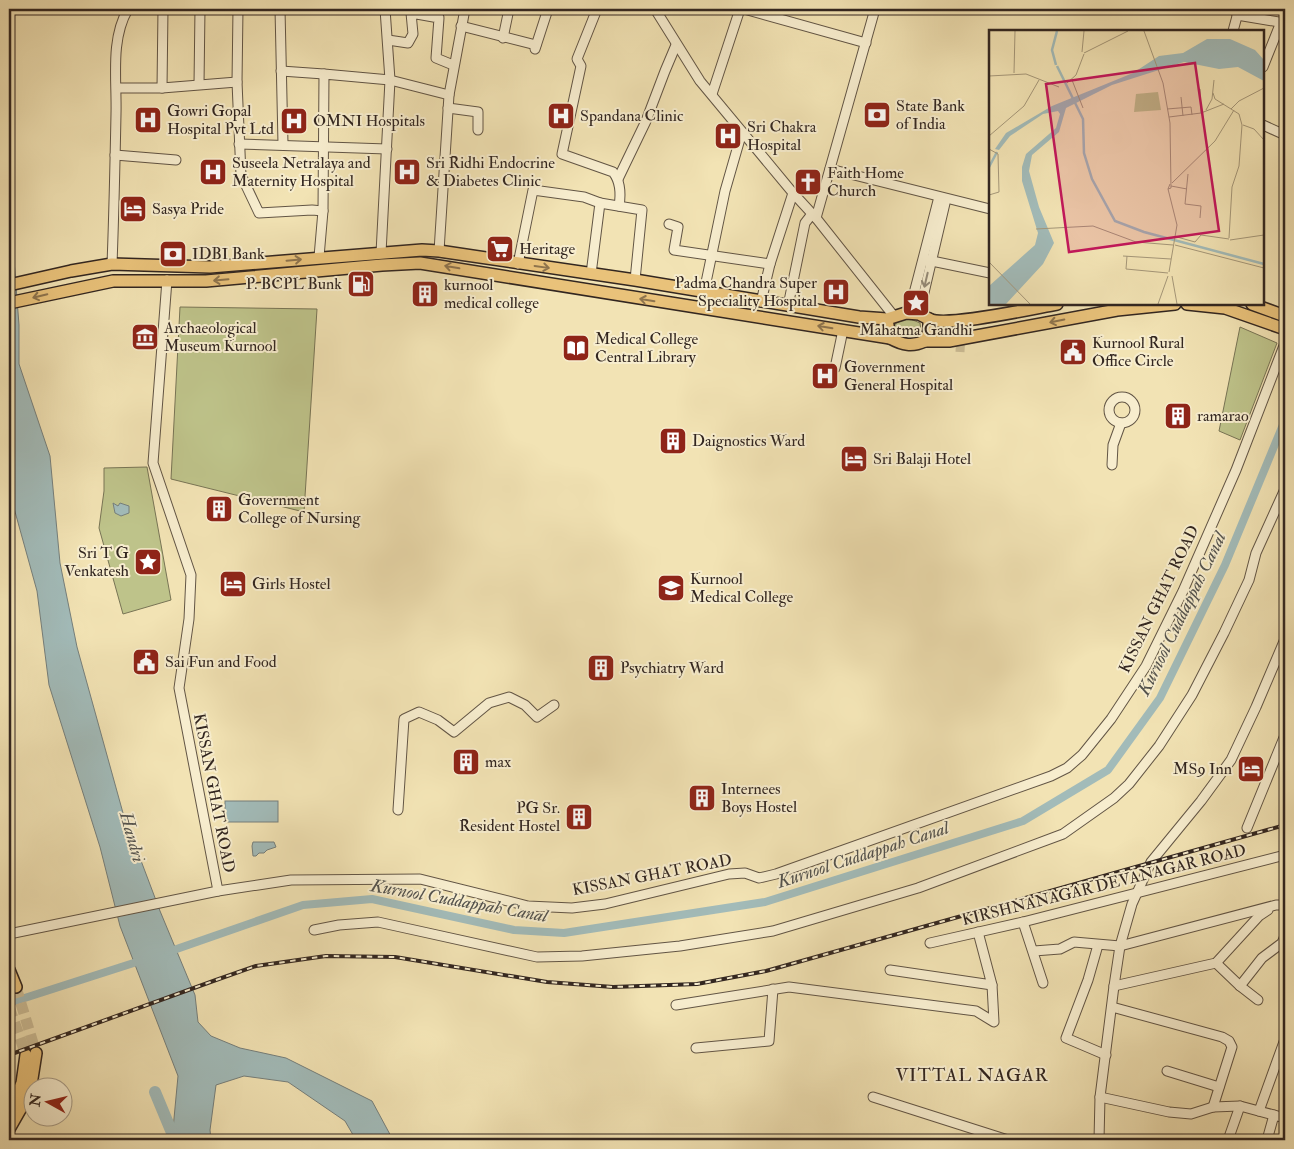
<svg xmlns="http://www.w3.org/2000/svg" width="1294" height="1149" font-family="'IM FELL Double Pica',serif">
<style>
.green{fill:#bec38a;stroke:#787455}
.water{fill:#a2bbb9;stroke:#757f7c}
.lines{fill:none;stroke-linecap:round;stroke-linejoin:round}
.canal{stroke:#a2bbb9;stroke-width:8}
.river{stroke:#a2bbb9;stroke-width:12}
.minor-tunnel{stroke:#ccbd96;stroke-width:9;stroke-dasharray:9 4.5;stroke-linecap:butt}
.major-tunnel{stroke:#ccbd96;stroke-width:11;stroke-dasharray:11 5.5;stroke-linecap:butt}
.minor-casing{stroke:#625545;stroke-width:11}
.major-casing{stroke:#322620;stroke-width:14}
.minor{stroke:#f7edce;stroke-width:9}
.major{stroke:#e9c27a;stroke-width:11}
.rail-casing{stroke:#322620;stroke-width:4}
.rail{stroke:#f7edce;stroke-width:2;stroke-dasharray:5.5;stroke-linecap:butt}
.oneway{stroke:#8e744d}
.oneway2{stroke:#948a77}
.labels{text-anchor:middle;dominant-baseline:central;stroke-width:4;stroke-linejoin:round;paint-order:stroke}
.poi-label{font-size:16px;fill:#322620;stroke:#f7edce;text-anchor:start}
.street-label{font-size:16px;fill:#322620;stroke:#f7edce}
.water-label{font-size:18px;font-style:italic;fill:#54534e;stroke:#f7edce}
.neighbourhood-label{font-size:18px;letter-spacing:1px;fill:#322620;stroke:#f7edce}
.inset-river{fill:none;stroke:#a2bbb9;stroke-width:2.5}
.inset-road{fill:none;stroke:#a59779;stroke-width:1}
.view{fill:#c2185b;fill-opacity:0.15;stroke:#c2185b;stroke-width:2.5}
.inset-edge{fill:none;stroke:#322620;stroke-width:2.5}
</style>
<rect width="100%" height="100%" fill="#f2e3b4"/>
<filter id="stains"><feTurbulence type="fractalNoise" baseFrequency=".004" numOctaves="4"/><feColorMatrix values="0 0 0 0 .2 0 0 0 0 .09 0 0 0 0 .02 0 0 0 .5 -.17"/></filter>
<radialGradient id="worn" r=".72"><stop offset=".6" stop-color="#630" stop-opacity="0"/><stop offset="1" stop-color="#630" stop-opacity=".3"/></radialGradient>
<g class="green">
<path d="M180,307L317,309L304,512L171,479Z"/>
<path d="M908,318L920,323L921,331C912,339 906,337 896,332L894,327L896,323Z"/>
<path d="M1240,327L1277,343L1240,440L1219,431Z"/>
<path d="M147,467L171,600L123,614L99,528L104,491V468Z"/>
</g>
<g class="water">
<path d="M9,236L14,260L19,325V364L50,456L60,563L77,647L123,813L160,911L195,995L198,1022L211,1036L240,1048L286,1058L372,1101L393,1140H356L345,1121L288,1082L244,1076L216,1085L210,1130L211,1140H177L173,1129L178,1076L120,926L100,847L49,685L37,591L9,490Z"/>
<path d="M113,503L118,506L120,503L129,506V513L121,516L115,513Z"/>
<rect x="225" y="801" width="53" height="21"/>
<path d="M253,842H274L276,847L267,850L264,853H259L256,856H253L252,846Z"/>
</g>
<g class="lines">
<g class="canal">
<path d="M168,952L303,905L372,899L514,930L564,933L765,902L1023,821L1108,770L1160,698L1225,565L1285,420"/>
<path d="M9,1003L143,960"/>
</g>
<path class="river" d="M155,1092L175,1140"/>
<path class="minor-tunnel" d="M960,352L962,314"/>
<g class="major-tunnel">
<path d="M16,987L36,1053"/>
<path d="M9,1007L26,1055"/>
</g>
<g class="minor-casing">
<g id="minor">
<path d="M238,9L237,82L241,175L259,213L312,210L323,211"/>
<path d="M280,9L283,144"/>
<path d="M597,9L577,59L581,66L562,154L613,172C621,182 621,194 619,206"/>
<path d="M655,9L700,81L793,193L816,218L893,315"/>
<path d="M744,9L866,43"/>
<path d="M1237,15L1285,23"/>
<path d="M461,26L536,45"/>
<path d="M1233,31L1239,9"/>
<path d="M503,38L509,9"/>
<path d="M388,40L408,43L413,34L411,13L439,18L436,58L453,65"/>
<path d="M535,49L548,9"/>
<path d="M1263,67L1281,22"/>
<path d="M281,71L324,74"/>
<path d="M199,84L200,9"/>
<path d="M117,88H162L237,82"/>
<path d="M162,88L163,9"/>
<path d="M712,94L740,9"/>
<path d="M448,108L478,112V130"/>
<path d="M1263,125L1285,135"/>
<path d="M239,144L387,149"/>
<path d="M115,155L176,160"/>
<path d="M830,169L990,209"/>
<path d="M618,179L646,121L665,71L676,45"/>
<path d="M600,203L642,210L635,280"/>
<path d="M816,218L875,9"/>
<path d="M669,224L678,227L674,250L770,264L793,193"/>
<path d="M439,251L449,95L465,9"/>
<path d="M381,253L390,80L385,9"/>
<path d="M319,257L323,211L324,74L390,80L449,95"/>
<path d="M927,260L990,273"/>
<path d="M112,264C114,214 115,164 116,114C117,80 110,40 128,9"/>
<path d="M518,264L533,190L584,197L600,203L591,274"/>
<path d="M167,280L153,463L191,575L189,619L179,688L218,891L291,880L420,879L528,906L572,908L605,904L729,874L745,873L759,878L776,874L1051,776L1067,768L1082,755L1111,719L1146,666L1183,591L1236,470L1285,343"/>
<path d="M704,292L725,191L742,132"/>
<path d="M761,302L770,264"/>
<path d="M788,306L805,223L812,214"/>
<path d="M906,313L911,305L939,197"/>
<path d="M919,314L946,199"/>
<path d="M835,368L843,330"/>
<circle cx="1122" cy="410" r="13"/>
<path d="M1112,465L1113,445L1121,423"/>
<path d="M398,810L404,719L419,712L438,720L454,732L489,703L509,697L525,705L537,717L554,705"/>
<path d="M1247,828L1285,735"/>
<path d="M1023,922L1043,983"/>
<path d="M314,930L339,925L378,922L537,957L582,956L680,946L773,931L918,888L1063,834L1114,798L1129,784L1159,746L1192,695L1224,633L1249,580L1256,553L1285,489"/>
<path d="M9,934L218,891"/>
<path d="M930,943L1023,922L1285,855"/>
<path d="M1098,945L1088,980L1066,1038L1106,1055"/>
<path d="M1034,951L1060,949L1074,942L1120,946L1276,905H1285"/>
<path d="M1216,963L1240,986L1258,1000"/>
<path d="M890,970L992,985L978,932"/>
<path d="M1114,986L1216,963L1259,916L1268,910"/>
<path d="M1240,986L1262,958L1282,943L1285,936"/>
<path d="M676,1005L789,987L976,1011L994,1022L992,985"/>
<path d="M1112,1007L1222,1037L1229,1041L1232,1047L1213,1107"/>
<path d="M696,1048L769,1041L773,989"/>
<path d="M1167,1071L1219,1087"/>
<path d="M873,1097L1008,1140"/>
<path d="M1100,1097L1169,1112L1191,1114L1213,1107L1240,1106L1285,1118"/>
<path d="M1259,1111L1285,1039"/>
<path d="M1099,1140L1100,1097L1114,986L1120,946L1132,904L1151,862L1201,801L1231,760L1256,707L1285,639"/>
<path d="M1228,1140L1240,1106"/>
<path d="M1267,1140L1274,1115"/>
</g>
</g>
<g class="major-casing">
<g id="major">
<path d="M9,285L71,271L112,264L210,267L422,250L439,251L635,280L859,317L887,319L906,313L919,314L929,319V331L925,341C912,347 903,345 890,338L887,319"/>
<path d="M9,303L113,281H206L382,265L420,263L890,338"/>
<path d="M1187,304L1225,308L1285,329"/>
<path d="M1252,304L1285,316"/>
<path d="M929,319C946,328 1034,308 1057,304"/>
<path d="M925,341H949L1117,310L1175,304"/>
<path d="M9,970L16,987"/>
<path d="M9,1112L22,1083L26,1055"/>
<path d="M9,1129L21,1108L31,1085L36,1053"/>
</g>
</g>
<use href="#minor" class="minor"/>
<use href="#major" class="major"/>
<g class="rail-casing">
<path id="rail" d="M9,1055L216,980L256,966L326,956L395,957L547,982L613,987L697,984L766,971L1285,825"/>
</g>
<use href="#rail" class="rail"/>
</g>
<defs><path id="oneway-shaft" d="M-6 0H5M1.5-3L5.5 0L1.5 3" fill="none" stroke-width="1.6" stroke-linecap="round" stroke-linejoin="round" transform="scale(1.25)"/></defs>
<g class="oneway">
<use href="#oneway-shaft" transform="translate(294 260) rotate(-5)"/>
<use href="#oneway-shaft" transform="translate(452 267) rotate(-170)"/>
<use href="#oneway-shaft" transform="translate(542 267) rotate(8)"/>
<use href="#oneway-shaft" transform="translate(221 280) rotate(175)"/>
<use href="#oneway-shaft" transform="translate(40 296) rotate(167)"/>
<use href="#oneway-shaft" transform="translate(647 300) rotate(-171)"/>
<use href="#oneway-shaft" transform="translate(1057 321) rotate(168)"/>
<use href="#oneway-shaft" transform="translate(825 327) rotate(-171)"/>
</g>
<use class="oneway2" href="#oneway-shaft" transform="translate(926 280) rotate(103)"/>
<defs>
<g id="bank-square" transform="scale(1.4375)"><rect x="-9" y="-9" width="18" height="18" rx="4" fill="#8f2418" stroke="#f7edce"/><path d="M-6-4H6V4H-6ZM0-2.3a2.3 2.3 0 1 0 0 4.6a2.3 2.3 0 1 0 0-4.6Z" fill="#fff"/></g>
<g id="hospital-square" transform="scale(1.4375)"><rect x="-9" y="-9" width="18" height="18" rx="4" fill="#8f2418" stroke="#f7edce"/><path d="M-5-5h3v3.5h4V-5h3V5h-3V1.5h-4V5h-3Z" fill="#fff"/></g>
<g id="church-square" transform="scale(1.4375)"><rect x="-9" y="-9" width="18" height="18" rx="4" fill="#8f2418" stroke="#f7edce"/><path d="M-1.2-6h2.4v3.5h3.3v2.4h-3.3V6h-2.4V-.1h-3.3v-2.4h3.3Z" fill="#fff"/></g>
<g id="hotel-square" transform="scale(1.4375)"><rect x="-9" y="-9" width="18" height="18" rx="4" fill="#8f2418" stroke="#f7edce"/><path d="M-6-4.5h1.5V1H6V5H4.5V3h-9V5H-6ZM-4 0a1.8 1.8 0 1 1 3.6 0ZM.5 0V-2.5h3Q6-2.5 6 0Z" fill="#fff"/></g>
<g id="supermarket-square" transform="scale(1.4375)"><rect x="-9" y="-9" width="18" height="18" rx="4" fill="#8f2418" stroke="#f7edce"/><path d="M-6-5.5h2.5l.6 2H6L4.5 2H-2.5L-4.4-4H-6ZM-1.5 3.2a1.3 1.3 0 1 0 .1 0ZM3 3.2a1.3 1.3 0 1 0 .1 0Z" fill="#fff"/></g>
<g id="fuel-square" transform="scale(1.4375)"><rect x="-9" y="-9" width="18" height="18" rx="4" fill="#8f2418" stroke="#f7edce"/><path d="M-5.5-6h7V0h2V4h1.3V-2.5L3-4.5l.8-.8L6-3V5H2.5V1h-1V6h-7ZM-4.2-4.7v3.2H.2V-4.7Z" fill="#fff"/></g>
<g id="building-square" transform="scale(1.4375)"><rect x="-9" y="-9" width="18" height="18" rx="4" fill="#8f2418" stroke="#f7edce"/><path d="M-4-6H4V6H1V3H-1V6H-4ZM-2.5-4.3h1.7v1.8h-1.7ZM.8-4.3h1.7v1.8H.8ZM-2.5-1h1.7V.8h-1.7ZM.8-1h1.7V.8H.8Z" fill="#fff"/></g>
<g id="sight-square" transform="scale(1.4375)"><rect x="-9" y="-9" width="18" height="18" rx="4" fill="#8f2418" stroke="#f7edce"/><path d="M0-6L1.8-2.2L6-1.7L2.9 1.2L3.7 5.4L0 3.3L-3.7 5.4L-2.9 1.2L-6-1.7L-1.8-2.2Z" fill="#fff"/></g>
<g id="museum-square" transform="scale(1.4375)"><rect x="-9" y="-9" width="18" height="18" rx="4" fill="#8f2418" stroke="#f7edce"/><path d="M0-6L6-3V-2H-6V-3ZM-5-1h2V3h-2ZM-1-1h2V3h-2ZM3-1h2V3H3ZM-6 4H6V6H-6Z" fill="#fff"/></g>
<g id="library-square" transform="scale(1.4375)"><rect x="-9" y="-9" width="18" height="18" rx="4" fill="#8f2418" stroke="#f7edce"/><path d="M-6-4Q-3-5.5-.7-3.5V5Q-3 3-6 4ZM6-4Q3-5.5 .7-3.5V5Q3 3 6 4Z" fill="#fff"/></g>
<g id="civic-square" transform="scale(1.4375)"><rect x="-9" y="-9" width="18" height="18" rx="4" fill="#8f2418" stroke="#f7edce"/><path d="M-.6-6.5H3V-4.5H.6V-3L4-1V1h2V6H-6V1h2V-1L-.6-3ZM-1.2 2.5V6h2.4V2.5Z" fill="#fff"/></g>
<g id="university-square" transform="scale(1.4375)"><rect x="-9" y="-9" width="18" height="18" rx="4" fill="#8f2418" stroke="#f7edce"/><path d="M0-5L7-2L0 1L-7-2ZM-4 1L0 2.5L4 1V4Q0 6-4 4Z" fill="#fff"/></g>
</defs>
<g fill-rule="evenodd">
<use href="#bank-square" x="877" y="115"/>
<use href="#hospital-square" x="561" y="116"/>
<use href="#hospital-square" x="148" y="120"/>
<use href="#hospital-square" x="294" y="121"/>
<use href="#hospital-square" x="728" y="136"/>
<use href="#hospital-square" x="213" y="172"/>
<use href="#hospital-square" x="407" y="172"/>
<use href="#church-square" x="808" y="182"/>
<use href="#hotel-square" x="133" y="209"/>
<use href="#supermarket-square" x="500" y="249"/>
<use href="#bank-square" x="173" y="254"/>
<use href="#fuel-square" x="361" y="284"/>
<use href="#hospital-square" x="836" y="292"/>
<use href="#building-square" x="425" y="294"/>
<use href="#sight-square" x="916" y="303"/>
<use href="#museum-square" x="145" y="337"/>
<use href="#library-square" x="576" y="348"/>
<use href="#civic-square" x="1073" y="352"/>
<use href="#hospital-square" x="825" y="376"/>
<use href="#building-square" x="1178" y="416"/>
<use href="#building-square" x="673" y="441"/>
<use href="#hotel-square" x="854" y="459"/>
<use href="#building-square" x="219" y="509"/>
<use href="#sight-square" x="148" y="562"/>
<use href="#hotel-square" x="233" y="584"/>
<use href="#university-square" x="671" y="588"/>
<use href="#civic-square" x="146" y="662"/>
<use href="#building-square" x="601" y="668"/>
<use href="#building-square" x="466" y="762"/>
<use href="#hotel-square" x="1251" y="769"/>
<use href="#building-square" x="702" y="798"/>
<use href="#building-square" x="579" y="817"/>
</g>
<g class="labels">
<g class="poi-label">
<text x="896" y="106">State Bank<tspan x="896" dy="18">of India</tspan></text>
<text x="167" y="111">Gowri Gopal<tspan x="167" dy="18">Hospital Pvt Ltd</tspan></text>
<text x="580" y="116">Spandana Clinic</text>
<text x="313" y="121">OMNI Hospitals</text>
<text x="747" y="127">Sri Chakra<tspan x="747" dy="18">Hospital</tspan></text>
<text x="232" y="163">Suseela Netralaya and<tspan x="232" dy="18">Maternity Hospital</tspan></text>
<text x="426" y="163">Sri Ridhi Endocrine<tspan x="426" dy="18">&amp; Diabetes Clinic</tspan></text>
<text x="827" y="173">Faith Home<tspan x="827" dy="18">Church</tspan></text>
<text x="152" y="209">Sasya Pride</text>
<text x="519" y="249">Heritage</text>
<text x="192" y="254">IDBI Bank</text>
<text x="817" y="283" text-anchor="end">Padma Chandra Super<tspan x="817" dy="18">Speciality Hospital</tspan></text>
<text x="342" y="284" text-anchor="end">P. BCPL Bunk</text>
<text x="444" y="285">kurnool<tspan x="444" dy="18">medical college</tspan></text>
<text x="164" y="328">Archaeological<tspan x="164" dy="18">Museum Kurnool</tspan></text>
<text x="916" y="330" text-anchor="middle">Mahatma Gandhi</text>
<text x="595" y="339">Medical College<tspan x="595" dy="18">Central Library</tspan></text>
<text x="1092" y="343">Kurnool Rural<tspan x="1092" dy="18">Office Circle</tspan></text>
<text x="844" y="367">Government<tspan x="844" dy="18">General Hospital</tspan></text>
<text x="1197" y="416">ramarao</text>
<text x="692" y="441">Daignostics Ward</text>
<text x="873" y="459">Sri Balaji Hotel</text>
<text x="238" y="500">Government<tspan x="238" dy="18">College of Nursing</tspan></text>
<text x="129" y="553" text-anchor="end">Sri T G<tspan x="129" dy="18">Venkatesh</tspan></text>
<text x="690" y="579">Kurnool<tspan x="690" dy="18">Medical College</tspan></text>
<text x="252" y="584">Girls Hostel</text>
<text x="165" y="662">Sai Fun and Food</text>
<text x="620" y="668">Psychiatry Ward</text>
<text x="485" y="762">max</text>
<text x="1232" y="769" text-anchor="end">MS9 Inn</text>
<text x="721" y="789">Internees<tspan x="721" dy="18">Boys Hostel</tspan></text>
<text x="560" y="808" text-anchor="end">PG Sr.<tspan x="560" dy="18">Resident Hostel</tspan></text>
</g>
<g class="street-label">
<text transform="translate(1159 599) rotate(-64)">KISSAN GHAT ROAD</text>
<text transform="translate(214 793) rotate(79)">KISSAN GHAT ROAD</text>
<text transform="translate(652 875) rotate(-11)">KISSAN GHAT ROAD</text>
<text transform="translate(1104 885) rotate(-14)">KIRSHNANAGAR DEVANAGAR ROAD</text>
</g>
<g class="water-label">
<text transform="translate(1182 614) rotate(-64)">Kurnool Cuddappah Canal</text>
<text transform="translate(132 837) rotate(74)">Handri</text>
<text transform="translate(863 855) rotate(-18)">Kurnool Cuddappah Canal</text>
<text transform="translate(459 901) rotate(10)">Kurnool Cuddappah Canal</text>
</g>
<g class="neighbourhood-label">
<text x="972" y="1075">VITTAL NAGAR</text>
</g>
</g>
<g transform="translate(989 30)">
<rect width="275" height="275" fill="#f2e3b4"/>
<path d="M169,62L172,80L145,82L147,64Z" fill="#bec38a"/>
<path d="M218,9H241L266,20L275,30V51L249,37L230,39L195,32L123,55L77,78L70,102L43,125L40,141L50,177L65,213L54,234L17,274H0V256L46,215L49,203L33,151V137L37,124L67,98L71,84L69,81L54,84L21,106L10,120L6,119L17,103L63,76L144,43L170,26L194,23Z" fill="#a2bbb9"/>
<path class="inset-river" d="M67,35L63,20L68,1M68,36L94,89L95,123L103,149L126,191L155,202L275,234M0,137L8,122"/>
<path class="inset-road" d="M155,1L174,53L181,93L182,158L179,159L181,154M93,22L95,1M95,23L139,1M25,43L26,1M0,46L37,44L70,57M83,50L94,78M78,53L87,45L95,24M211,59L212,83M224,63L226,69L250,84L253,95L250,136L243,157L240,208M192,67L194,86M178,79L202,77L203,85M242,79L250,71L275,58M217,80L223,69L225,50M180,87L212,83L235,74M254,95L265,99L275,110M0,106L35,76L50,50M0,119L9,124L10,162L0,165M199,144L196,174L212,176L211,188M183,153L226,111L245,80M182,156L198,159M179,159L188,195L180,242M47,199L104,196L147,212L184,215M188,207L206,212L212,205L240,209M241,210L275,205M186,215L275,238M134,226L182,229M138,226L137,239L179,243M0,232L41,274M183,246L188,274M169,274L179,246"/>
<path class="view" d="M206,33L230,201L80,222L57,54Z"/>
<rect width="275" height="275" class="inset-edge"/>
</g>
<rect width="1294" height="1149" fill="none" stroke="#f2e3b4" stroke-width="30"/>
<rect x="10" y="10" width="1274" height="1129" fill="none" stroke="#322620" stroke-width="2.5"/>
<rect x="15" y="15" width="1264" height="1119" fill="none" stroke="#322620"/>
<g transform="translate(48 1102) rotate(278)"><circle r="24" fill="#f7edce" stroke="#a89d88"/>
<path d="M0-4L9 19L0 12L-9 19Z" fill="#8f2418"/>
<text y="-8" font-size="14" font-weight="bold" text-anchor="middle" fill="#322620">N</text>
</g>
<rect width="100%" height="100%" filter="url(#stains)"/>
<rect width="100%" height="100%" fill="url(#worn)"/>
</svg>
